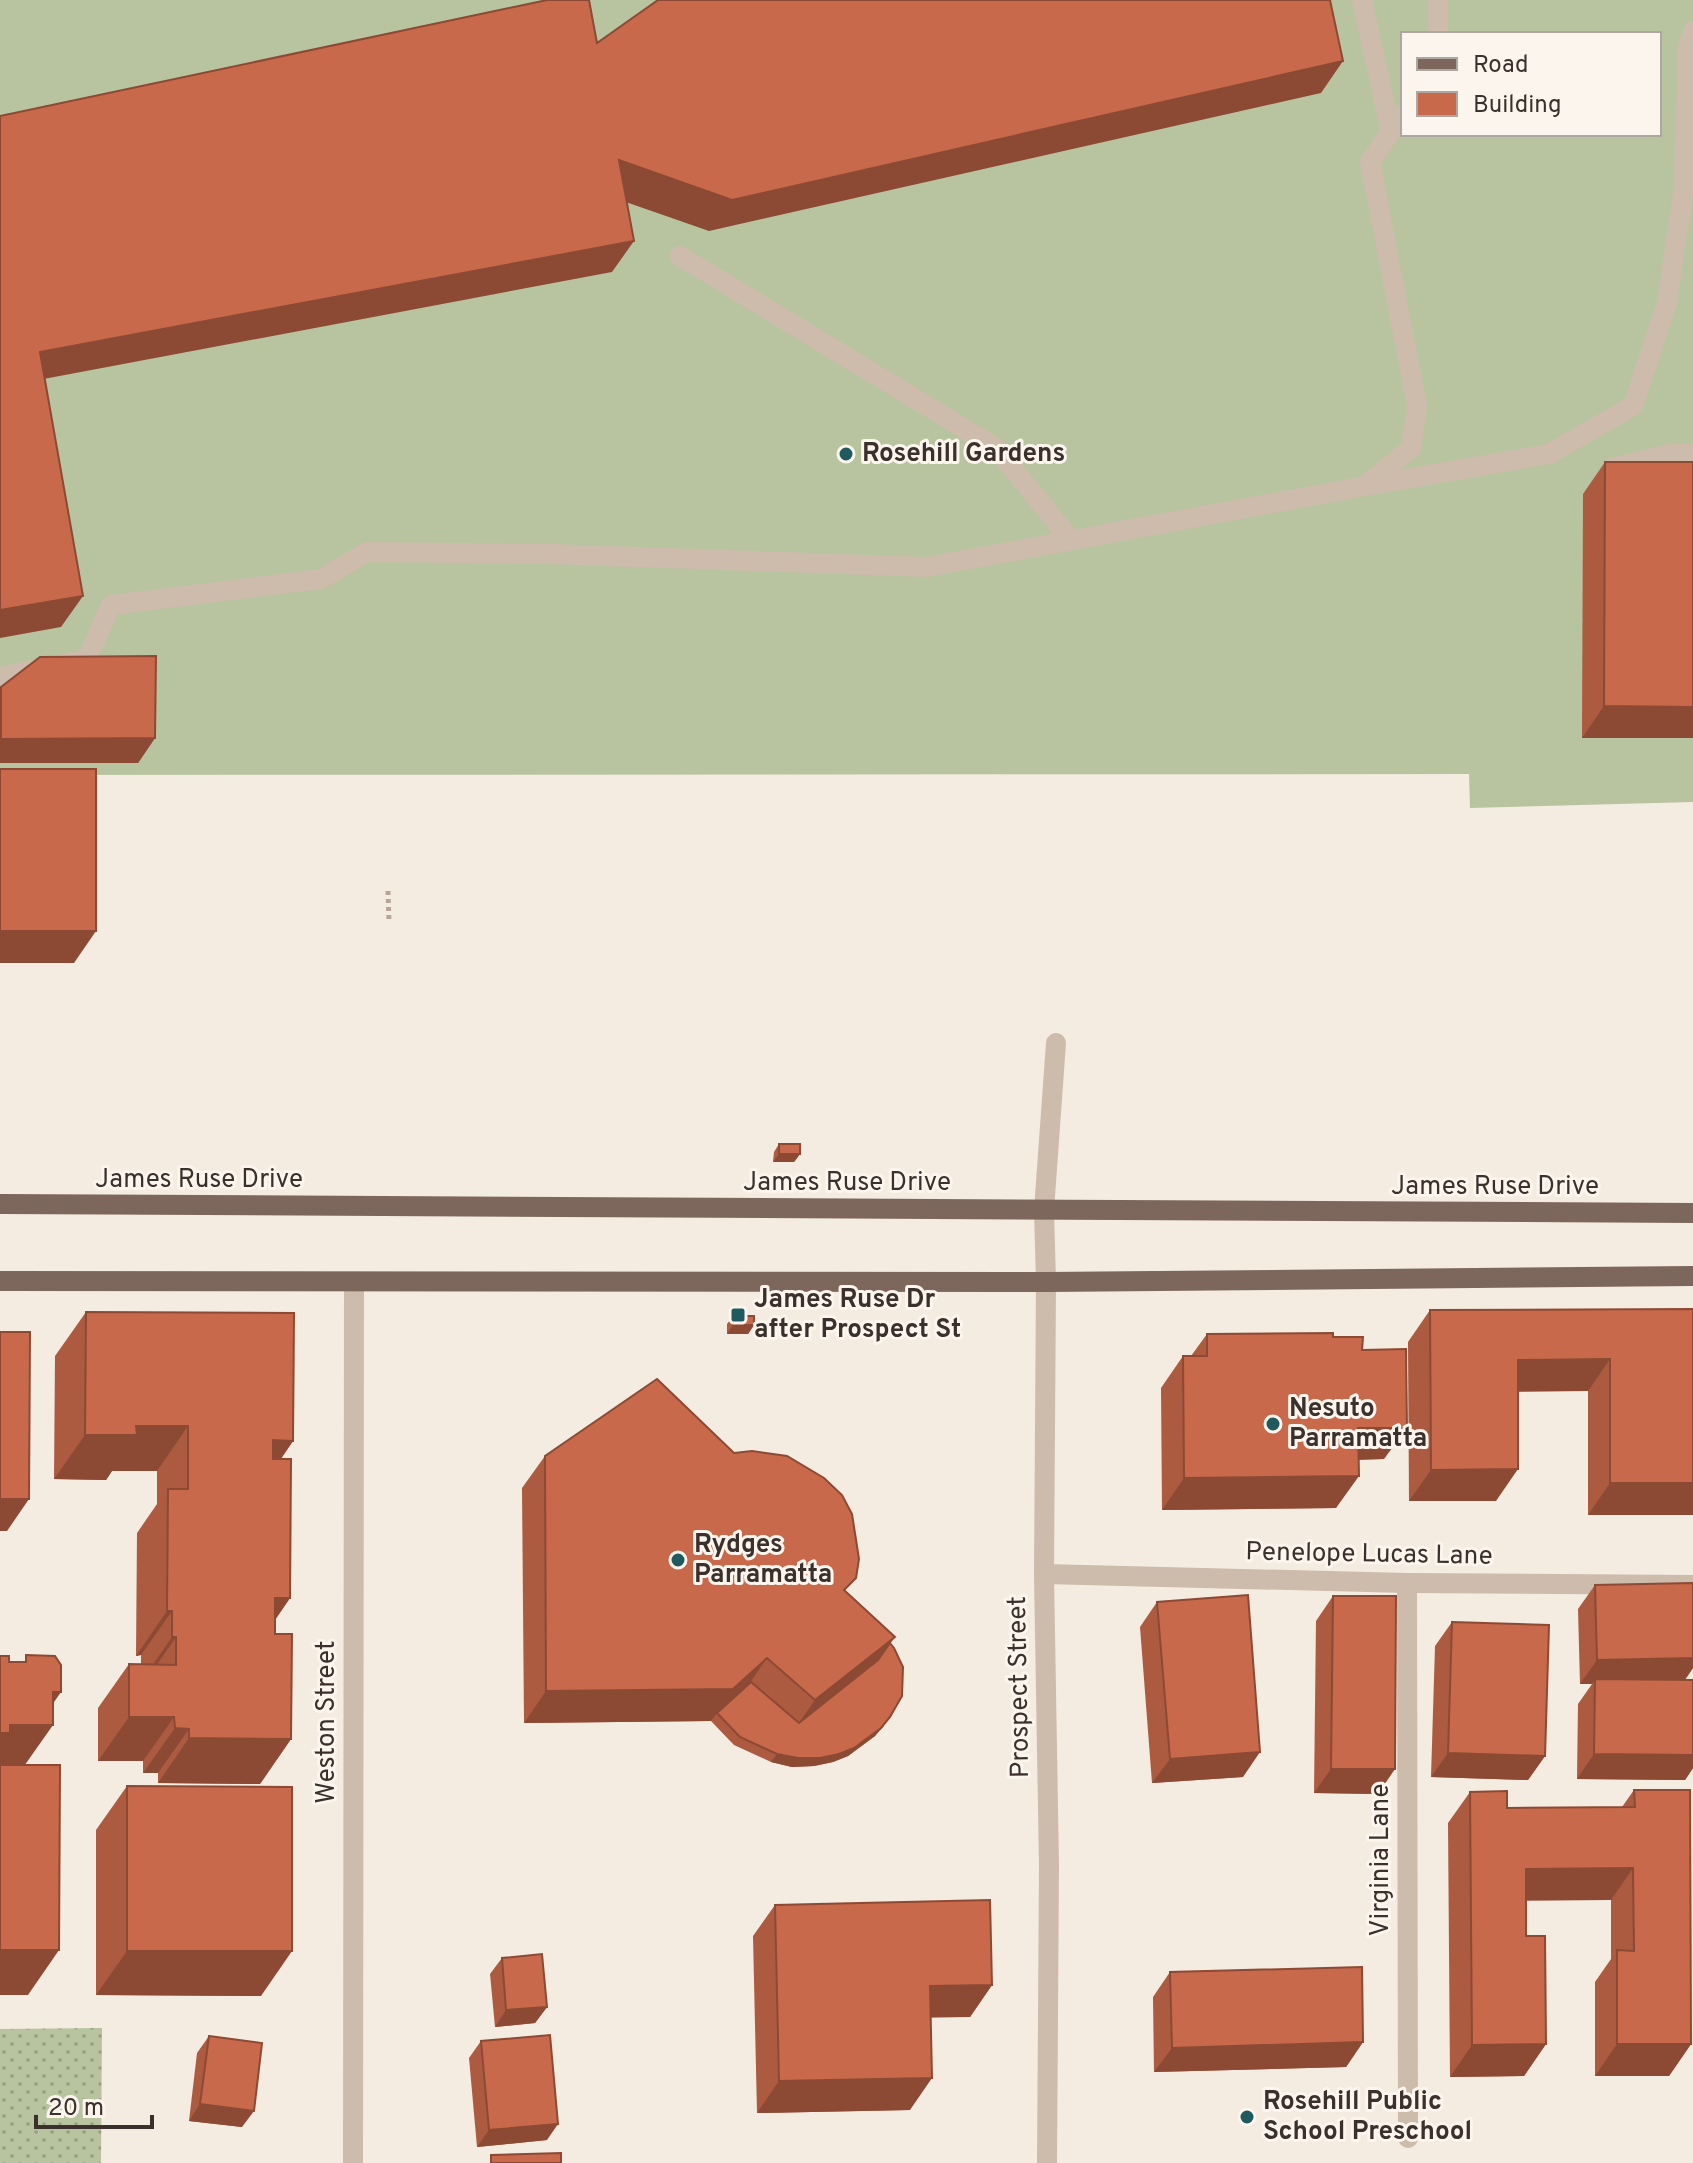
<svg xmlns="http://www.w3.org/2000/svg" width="1693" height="2163" font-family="Overpass,sans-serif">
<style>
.grass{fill:url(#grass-dots)}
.pitch{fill:#b8c4a0;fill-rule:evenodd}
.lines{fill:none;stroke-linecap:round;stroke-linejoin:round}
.path{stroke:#b9a596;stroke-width:5;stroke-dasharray:4 4;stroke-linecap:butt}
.service{stroke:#cdbbac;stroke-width:20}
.minor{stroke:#cdbbac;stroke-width:20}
.tertiary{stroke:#cdbbac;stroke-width:20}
.primary{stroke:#7d675c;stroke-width:20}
.wall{fill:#ac5a40}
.shaded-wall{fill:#8c4a34}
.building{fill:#c8694b;stroke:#8c4a34;stroke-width:2}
.poi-dot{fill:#1f5a5e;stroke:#fbf5ee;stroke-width:3}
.labels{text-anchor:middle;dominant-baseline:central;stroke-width:6;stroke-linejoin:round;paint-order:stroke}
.poi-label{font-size:26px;font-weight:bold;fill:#3b302b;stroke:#fbf5ee;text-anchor:start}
.street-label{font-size:26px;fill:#3b302b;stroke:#fbf5ee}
</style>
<defs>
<pattern id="grass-dots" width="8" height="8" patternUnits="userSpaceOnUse" patternTransform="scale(2)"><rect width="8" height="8" fill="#b8c4a0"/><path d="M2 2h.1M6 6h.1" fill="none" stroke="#97a083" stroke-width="1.8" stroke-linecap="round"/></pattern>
</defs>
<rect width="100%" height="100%" fill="#f4ebe1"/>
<path class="grass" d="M102,2028L101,2163H0V2029Z"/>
<path class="pitch" d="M0,0H1693V802L1470,808L1469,774L0,775ZM1403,34H1659V134H1403Z"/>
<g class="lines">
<path class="path" d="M388,891L389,922"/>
<g class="service">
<path d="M1362,0L1391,132"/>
<path d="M1438,0V34"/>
<path d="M680,256L996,448L1071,540"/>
<path d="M1612,468L1669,454H1693"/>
<path d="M1365,486L1411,448L1417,406L1370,162L1403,114"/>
<path d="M0,677L87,659L111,605L321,579L367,552L550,554L927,567L1365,486L1549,454L1633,406L1667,302L1684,187L1688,45L1693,31"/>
<path d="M1044,1210L1056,1043"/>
<path d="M1044,1574L1407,1583L1693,1585"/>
<path d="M1407,1583L1408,2138"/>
</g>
<path class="minor" d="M353,2163L354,1282"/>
<path class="tertiary" d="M1044,1210L1046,1282L1044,1574L1049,1866L1047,2163"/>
<g class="primary">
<path d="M0,1204L1693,1213"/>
<path d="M0,1281L1046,1282L1693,1276"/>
</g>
</g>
<g class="wall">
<path d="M1605,462L1693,738H1582L1583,494Z"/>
<path d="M40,657L155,738L138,763H0V688Z"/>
<path d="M779,1144L800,1154L794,1162H773L774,1152Z"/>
<path d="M1693,1309V1515H1588V1391H1518L1496,1501H1409L1408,1342L1430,1310Z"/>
<path d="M86,1312L293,1441L281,1459L290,1598L275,1620V1634L291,1739L260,1784L158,1783V1773H143V1761H98V1708L129,1664H141V1655L136,1656L137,1533L157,1504V1471H112L106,1480L54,1479L55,1356Z"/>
<path d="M733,1316L754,1325L748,1334H727V1324Z"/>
<path d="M1207,1334L1333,1337L1362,1350L1384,1459L1358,1460L1336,1508L1162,1510L1161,1388L1183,1356H1191Z"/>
<path d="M734,1453L846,1592L890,1643L884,1726L875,1736L848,1756L833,1762L814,1766L792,1767L771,1762L734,1745L711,1721L524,1723L522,1488L545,1456Z"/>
<path d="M1693,1583V1668L1685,1680H1693V1768L1685,1780L1577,1779L1578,1704L1592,1684H1580L1578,1609L1595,1585Z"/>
<path d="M1333,1596L1378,1794L1314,1793L1316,1621Z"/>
<path d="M1157,1602L1243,1777L1152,1783L1140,1627Z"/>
<path d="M1452,1622L1545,1756L1528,1780L1431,1777L1435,1646Z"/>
<path d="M127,1786L261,1996L96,1995V1830Z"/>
<path d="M1634,1790L1691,2044L1669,2076H1595V1982L1611,1959V1900H1526V1936L1546,2044L1524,2076L1450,2077L1448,1823L1470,1792L1507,1808L1622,1807Z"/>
<path d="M775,1905L992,1985L970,2017H930L910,2110L757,2113L753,1936Z"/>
<path d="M502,1958L547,2007L535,2023L495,2027L490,1974Z"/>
<path d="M1170,1972L1363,2042L1346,2067L1154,2072L1153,1997Z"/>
<path d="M209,2036L242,2127L189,2121L197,2053Z"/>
<path d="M481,2041L547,2140L477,2147L469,2058Z"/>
</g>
<g class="shaded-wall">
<path d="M1343,61L1321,93L709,231L597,192L619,160Z"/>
<path d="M634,241L612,272L17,384L40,352Z"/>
<path d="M83,596L61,627L0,638V610Z"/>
<path d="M1604,706L1693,707V738H1582Z"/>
<path d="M155,738L138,763H0V741L1,739Z"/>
<path d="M0,931H96L74,963H0Z"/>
<path d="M779,1154H800L794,1162H773Z"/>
<path d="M733,1325H754L748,1334H727Z"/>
<path d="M1610,1359L1588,1391L1496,1392L1518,1360Z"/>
<path d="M136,1426H188L157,1471H112L106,1480L54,1479L85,1435Z"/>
<path d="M1358,1428H1407L1384,1459L1336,1460Z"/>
<path d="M273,1440L293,1441L262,1485Z"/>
<path d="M1518,1469L1496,1501H1409L1431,1470Z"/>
<path d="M1359,1476L1336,1508L1162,1510L1184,1478Z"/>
<path d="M1610,1483H1693V1515H1588Z"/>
<path d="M0,1499H29L7,1531H0Z"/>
<path d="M275,1598H290L259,1643Z"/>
<path d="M167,1611H172L141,1655L136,1656Z"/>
<path d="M172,1637H176L145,1682H141Z"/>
<path d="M895,1637L872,1669L793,1731L815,1700Z"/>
<path d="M767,1658L745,1690L717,1713L711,1721L524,1723L546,1691Z"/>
<path d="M1693,1658V1668L1683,1682L1595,1679L1592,1684H1580L1597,1660Z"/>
<path d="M53,1692H61L38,1725H53L22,1769H0V1733Z"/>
<path d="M129,1717H174L143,1761H98Z"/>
<path d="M890,1717L875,1736L848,1756L833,1762L814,1766L792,1767L771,1762L777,1754Z"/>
<path d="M175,1728L189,1729L158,1773H143Z"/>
<path d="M189,1738L291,1739L260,1784L158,1783Z"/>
<path d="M1260,1752L1243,1777L1152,1783L1170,1759Z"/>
<path d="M1448,1753L1545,1756L1528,1780L1431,1777Z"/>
<path d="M1594,1754L1693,1755V1768L1685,1780L1577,1779Z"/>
<path d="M1331,1769H1395L1378,1794L1314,1793Z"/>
<path d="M1633,1868L1611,1900L1504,1901L1526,1869Z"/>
<path d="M0,1950H59L28,1995H0Z"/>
<path d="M127,1951H292L261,1996L96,1995Z"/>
<path d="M992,1985L970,2017L907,2018L930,1986Z"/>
<path d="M547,2007L535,2023L495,2027L506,2010Z"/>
<path d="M1363,2042L1346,2067L1154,2072L1172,2048Z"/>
<path d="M1546,2044L1524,2076L1450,2077L1472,2045Z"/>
<path d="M1617,2044H1691L1669,2076H1595Z"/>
<path d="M932,2078L910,2110L757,2113L779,2081Z"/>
<path d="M200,2104L254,2111L242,2127L189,2121Z"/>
<path d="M558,2124L547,2140L477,2147L489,2130Z"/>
</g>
<g class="building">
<path d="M547,0H589L597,43L658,0H1330L1343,61L732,200L619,160L634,241L40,352L83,596L0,610V116Z"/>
<path d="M1605,462H1693V707L1604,706Z"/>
<path d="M156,656L155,738L1,739V687L40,657Z"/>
<rect x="0" y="769" width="96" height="162"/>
<rect x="779" y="1144" width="21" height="10"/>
<path d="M1693,1309V1483H1610V1359L1518,1360V1469L1431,1470L1430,1310Z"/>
<path d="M86,1312L294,1313L293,1441L273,1440V1459H291L290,1598H275V1634H292L291,1739L189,1738V1729L175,1728L174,1717H129V1664L176,1665V1637H172V1611H167L168,1489H188V1426H136L137,1435H85Z"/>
<rect x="733" y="1316" width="21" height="9"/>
<path d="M0,1332H30L29,1499H0Z"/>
<path d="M1333,1333V1337H1363L1362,1350L1406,1349L1407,1428H1358L1359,1476L1184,1478L1183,1356H1207V1334Z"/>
<path d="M657,1379L734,1453L752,1451L787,1456L824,1478L842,1495L852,1514L859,1559L856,1578L844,1590L895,1637L815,1700L767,1658L733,1689L546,1691L545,1456Z"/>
<path d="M1693,1583V1658L1597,1660L1595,1585Z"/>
<path d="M1248,1595L1260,1752L1170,1759L1157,1602Z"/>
<path d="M1333,1596H1396L1395,1769H1331Z"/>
<path d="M1452,1622L1549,1625L1545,1756L1448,1753Z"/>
<path d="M890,1643L894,1648L903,1667L902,1696L890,1717L881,1728L854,1748L839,1754L820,1758H798L777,1754L740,1737L717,1713L751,1682L799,1723L878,1660Z"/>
<path d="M26,1655L55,1656L61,1665V1692H53V1725H10V1733H0V1656H9V1662H26Z"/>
<path d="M1595,1679L1693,1680V1755L1594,1754Z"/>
<path d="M0,1765H60L59,1950H0Z"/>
<path d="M127,1786L292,1787V1951H127Z"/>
<path d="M1634,1790H1690L1691,2044H1617V1950L1634,1951L1633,1868L1526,1869V1936H1545L1546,2044L1472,2045L1470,1792L1507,1791V1808L1635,1807Z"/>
<path d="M990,1900L992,1985L930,1986L932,2078L779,2081L775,1905Z"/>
<path d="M542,1954L547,2007L506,2010L502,1958Z"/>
<path d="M1362,1967L1363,2042L1172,2048L1170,1972Z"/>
<path d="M550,2035L558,2124L489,2130L481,2041Z"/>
<path d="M209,2036L262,2043L254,2111L200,2104Z"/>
<path d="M561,2153V2163H491V2155Z"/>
</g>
<g class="poi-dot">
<circle cx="846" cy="454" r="8"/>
<rect x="730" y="1307" width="16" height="16" rx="4"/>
<circle cx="1273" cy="1424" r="8"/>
<circle cx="678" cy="1560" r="8"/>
<circle cx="1247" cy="2117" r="8"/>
</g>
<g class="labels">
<g class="poi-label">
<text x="862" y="454">Rosehill Gardens</text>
<text x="754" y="1300">James Ruse Dr<tspan x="754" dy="30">after Prospect St</tspan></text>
<text x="1289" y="1409">Nesuto<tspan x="1289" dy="30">Parramatta</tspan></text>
<text x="694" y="1545">Rydges<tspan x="694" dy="30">Parramatta</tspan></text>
<text x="1263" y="2102">Rosehill Public<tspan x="1263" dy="30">School Preschool</tspan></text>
</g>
<g class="street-label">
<text x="199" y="1180">James Ruse Drive</text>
<text x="847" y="1183">James Ruse Drive</text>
<text x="1495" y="1187">James Ruse Drive</text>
<text transform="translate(1369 1555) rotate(1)">Penelope Lucas Lane</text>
<text transform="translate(1020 1687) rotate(-91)">Prospect Street</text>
<text transform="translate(327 1722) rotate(-90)">Weston Street</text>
<text transform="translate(1381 1860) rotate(-90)">Virginia Lane</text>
</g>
</g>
<rect x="1401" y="32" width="260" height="104" fill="#fbf5ee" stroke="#aea6a0" stroke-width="2"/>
<rect x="1417" y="58" width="40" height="12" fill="#7d675c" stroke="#aea6a0" stroke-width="2"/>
<text x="1473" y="72" font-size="24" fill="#3b302b">Road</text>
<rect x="1417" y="92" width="40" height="24" fill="#c8694b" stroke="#aea6a0" stroke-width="2"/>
<text x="1473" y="112" font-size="24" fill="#3b302b">Building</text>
<path d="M36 2115v12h116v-12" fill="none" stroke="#3b302b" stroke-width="4"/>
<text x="48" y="2115" font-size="24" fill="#3b302b" stroke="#fbf5ee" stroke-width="6" paint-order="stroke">20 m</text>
</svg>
